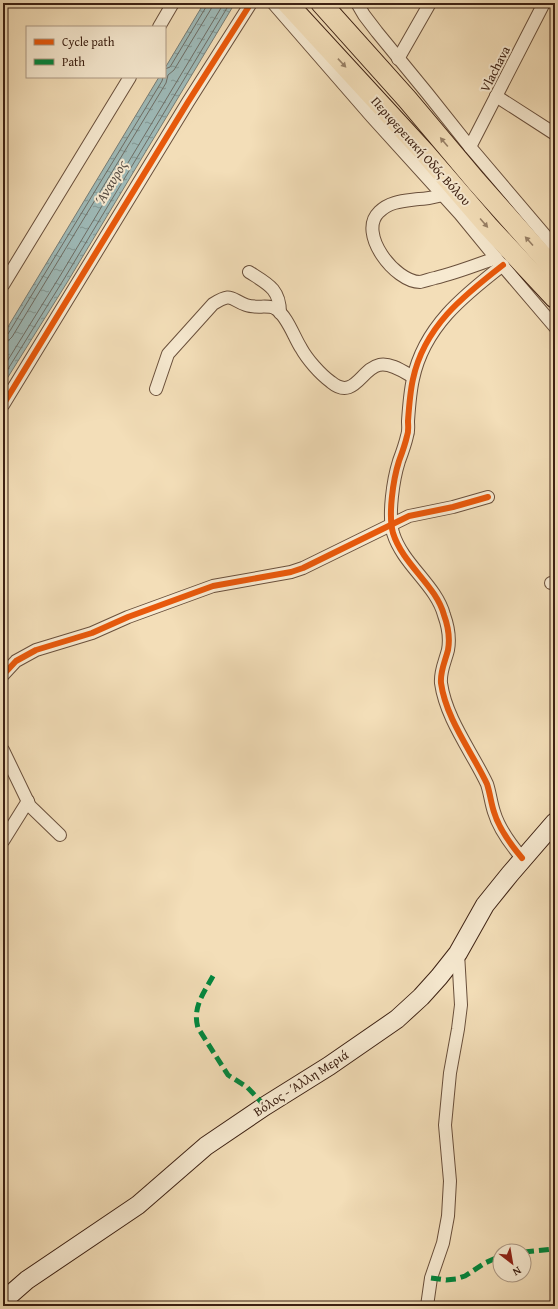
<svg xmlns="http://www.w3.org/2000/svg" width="558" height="1309" font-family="'Gentium Book Plus',serif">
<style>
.water{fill:url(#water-ripples);stroke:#777d76}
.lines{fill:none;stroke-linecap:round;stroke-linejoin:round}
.shore{stroke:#6e6e66;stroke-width:1}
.minor-casing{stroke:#6a503c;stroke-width:14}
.secondary-casing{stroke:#3d2113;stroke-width:20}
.primary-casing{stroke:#3d2113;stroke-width:22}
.minor{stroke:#f7ead1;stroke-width:12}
.secondary{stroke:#f7ead1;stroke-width:18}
.primary{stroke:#f3deb8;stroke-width:20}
.quiet{stroke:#00873e;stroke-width:5;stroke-dasharray:10 5;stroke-linecap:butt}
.cycleway-casing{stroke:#f7ead1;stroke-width:8}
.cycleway{stroke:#e8590c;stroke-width:6}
.oneway{fill:#988066}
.labels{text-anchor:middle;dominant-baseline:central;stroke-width:4;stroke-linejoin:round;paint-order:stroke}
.street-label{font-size:13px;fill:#3d2113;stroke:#f7ead1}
.water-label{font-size:14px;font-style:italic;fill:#5a4f45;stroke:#f7ead1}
</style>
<defs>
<pattern id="water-ripples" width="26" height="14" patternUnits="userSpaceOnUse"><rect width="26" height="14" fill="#9ebab8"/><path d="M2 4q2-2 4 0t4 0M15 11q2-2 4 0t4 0" fill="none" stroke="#829794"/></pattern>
</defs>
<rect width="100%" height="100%" fill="#f3deb8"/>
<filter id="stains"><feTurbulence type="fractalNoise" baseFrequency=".005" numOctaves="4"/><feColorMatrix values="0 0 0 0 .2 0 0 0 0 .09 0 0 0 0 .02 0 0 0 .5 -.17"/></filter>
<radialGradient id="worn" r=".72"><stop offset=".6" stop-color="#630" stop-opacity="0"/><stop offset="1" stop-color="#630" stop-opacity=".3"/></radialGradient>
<path class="water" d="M204,3H235L68,281L3,385V335L159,77H165V68Z"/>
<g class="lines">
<g class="shore">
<path d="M165,69L170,67L206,7L207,3"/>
<path d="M3,336L8,334L162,81L163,77"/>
<path d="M3,341L9,340L12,337L166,83L168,75L174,70L211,9L212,3"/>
<path d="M3,368L60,276L224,3"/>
<path d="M3,377L64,279L230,3"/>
</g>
<g class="minor-casing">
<g id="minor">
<path d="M273,3L372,117L460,214L496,258L555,327"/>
<path d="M357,3L364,15L377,32L427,93L470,147L555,247"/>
<path d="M159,27L173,3"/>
<path d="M398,59L430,3"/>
<path d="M496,96L555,134"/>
<path d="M470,147L544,3"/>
<path d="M443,195C435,197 427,199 419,199C404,201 390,201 379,212C357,233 395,282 420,282C425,281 430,279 435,278C456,273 476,265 496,258"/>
<path d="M503,265C463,296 424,327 413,379C410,392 409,407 408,421C408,426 409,431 407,436C405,445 402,453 399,461C393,480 388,515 393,533C403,565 436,585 444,615C448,626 450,639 448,650C445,662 440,671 441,683C446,719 472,752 487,784C490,793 491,803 494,812C499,829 511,845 522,858"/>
<path d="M249,272C268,284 280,289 280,313"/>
<path d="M3,285L130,77"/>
<path d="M156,389L168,354L213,304C232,292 230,299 246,305C256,309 269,304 276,309C287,316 294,337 301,348C307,359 320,374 331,382C354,401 361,369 379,365C390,362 404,372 413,377"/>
<path d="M3,405L188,102L251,3"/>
<path d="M551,583H555"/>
<path d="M3,675L16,661L36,650L92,633L128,617L213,586L291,572L303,568L409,516L453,507L488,497"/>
<path d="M3,750L30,806L60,835"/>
<path d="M3,841L28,801"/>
<path d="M427,1306L431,1278L443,1243L448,1216L450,1181L445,1125L450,1073L458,1029L461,1005L458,953"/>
</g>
</g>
<g class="secondary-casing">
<path id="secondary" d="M3,1301L27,1280L138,1205L206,1146L265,1106L329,1066L397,1019L421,997L439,977L458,953L485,905L510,874L555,822"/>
</g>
<g class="primary-casing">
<g id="primary">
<path d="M287,3L425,153L488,226L555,298"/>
<path d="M321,3L407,99L476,181L555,270"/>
</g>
</g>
<use href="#minor" class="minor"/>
<use href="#secondary" class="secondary"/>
<use href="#primary" class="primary"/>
<g class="quiet">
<path d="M213,976C204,993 192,1007 198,1028L228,1075L247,1087L265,1106"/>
<path d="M524,1252L555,1249"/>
<path d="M431,1278L446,1280L456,1279L465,1276L485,1263L500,1256"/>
</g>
<g class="cycleway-casing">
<g id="cycleway">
<path d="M503,265C463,296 424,327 413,379C410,392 409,407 408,421C408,426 409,431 407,436C405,445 402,453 399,461C393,480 388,515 393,533C403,565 436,585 444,615C448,626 450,639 448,650C445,662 440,671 441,683C446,719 472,752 487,784C490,793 491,803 494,812C499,829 511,845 522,858"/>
<path d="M3,405L188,102L251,3"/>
<path d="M3,675L16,661L36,650L92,633L128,617L213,586L291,572L303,568L409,516L453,507L488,497"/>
</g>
</g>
<use href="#cycleway" class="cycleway"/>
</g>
<defs><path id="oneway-solid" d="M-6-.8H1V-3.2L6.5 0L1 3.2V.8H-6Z"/></defs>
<g class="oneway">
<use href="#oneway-solid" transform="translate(342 63) rotate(47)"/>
<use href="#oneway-solid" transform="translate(444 142) rotate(-130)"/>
<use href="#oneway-solid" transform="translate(484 223) rotate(49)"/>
<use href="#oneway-solid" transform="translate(529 241) rotate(-132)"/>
</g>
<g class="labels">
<g class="street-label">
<text transform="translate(495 69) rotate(-63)">Vlachava</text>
<text transform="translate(421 151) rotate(48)">Περιφερειακή Οδός Βόλου</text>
<text transform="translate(301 1083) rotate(-33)">Βόλος - Άλλη Μεριά</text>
</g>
<g class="water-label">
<text transform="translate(111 182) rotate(-59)">Άναυρος</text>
</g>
</g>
<rect width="558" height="1309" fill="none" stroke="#f3deb8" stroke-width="16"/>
<rect x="4" y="4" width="550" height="1301" fill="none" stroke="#3d2113" stroke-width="2"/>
<rect x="8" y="8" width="542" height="1293" fill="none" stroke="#3d2113"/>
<rect x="26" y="26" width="140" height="52" fill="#f7ead1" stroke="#ad9a85"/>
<rect x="34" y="39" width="20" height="6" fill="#e8590c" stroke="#ad9a85"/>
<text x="62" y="46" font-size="12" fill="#3d2113">Cycle path</text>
<rect x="34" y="59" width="20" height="6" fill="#00873e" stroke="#ad9a85"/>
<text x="62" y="66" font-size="12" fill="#3d2113">Path</text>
<g transform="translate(512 1263) rotate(149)"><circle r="19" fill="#f7ead1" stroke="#ad9a85"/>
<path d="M0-3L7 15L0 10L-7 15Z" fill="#8f2418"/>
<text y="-6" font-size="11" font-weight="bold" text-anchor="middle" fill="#3d2113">N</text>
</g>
<rect width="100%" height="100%" filter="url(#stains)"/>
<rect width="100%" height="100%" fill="url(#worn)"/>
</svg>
